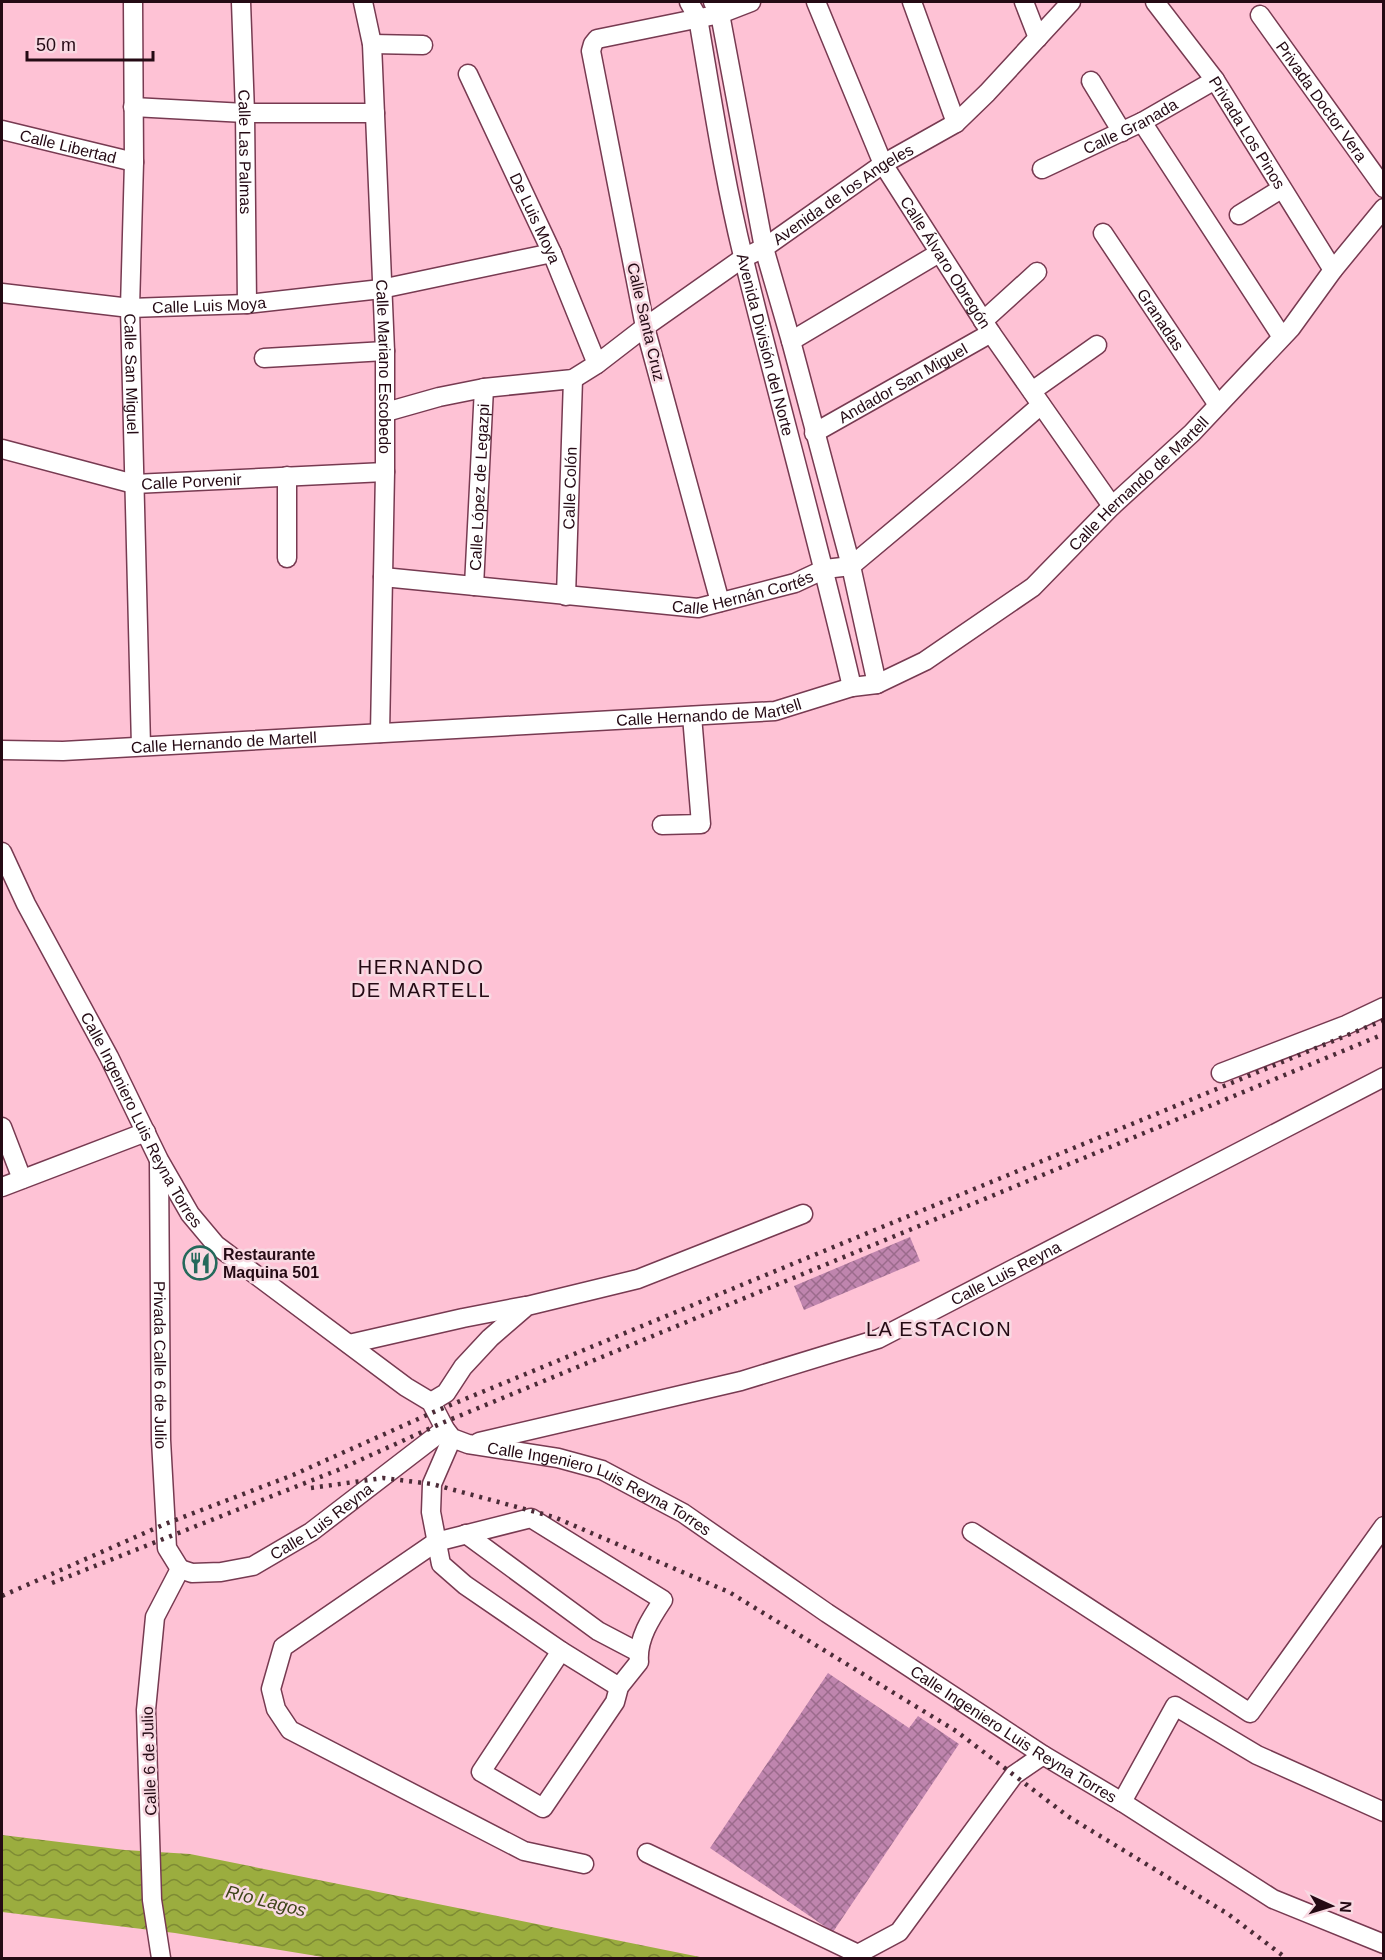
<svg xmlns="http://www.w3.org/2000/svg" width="1385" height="1960" font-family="Arial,sans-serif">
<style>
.water{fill:url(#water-waves)}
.building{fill:url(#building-cross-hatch)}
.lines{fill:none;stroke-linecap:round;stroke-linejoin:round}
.minor-casing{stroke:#773a51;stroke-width:21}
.minor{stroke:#fff;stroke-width:18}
.rail{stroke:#4b2b37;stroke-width:4.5;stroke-dasharray:3 6;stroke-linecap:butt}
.labels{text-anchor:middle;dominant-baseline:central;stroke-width:5;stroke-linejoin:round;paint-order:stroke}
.street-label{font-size:16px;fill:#240a14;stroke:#f8d9e2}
.poi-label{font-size:16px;font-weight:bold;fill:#240a14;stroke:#f8d9e2;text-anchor:start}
.water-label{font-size:18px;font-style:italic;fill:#3d4418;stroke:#f8d9e2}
.quarter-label{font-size:20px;letter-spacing:1.5px;fill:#240a14;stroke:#f8d9e2}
</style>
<defs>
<pattern id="water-waves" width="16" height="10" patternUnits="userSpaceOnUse" patternTransform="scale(1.5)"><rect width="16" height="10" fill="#9bad3f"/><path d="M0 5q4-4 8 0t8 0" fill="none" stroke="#7e8b34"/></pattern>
<pattern id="building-cross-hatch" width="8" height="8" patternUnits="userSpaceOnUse" patternTransform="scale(1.5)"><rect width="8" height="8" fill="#bf85ae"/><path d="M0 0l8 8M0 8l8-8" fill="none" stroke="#9b6b8c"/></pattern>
</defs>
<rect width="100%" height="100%" fill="#fec2d5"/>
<path class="water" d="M2,1835L125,1850L190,1854L705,1958H329L175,1933L2,1912Z"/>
<g class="building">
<path d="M910,1237L920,1261L804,1310L794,1286Z"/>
<path d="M200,1250L212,1257L201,1268L188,1258Z"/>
<path d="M828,1673L909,1728L918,1716L959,1744L833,1932L710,1848Z"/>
</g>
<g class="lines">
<g class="minor-casing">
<g id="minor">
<path id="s1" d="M133,2L134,162L130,308L141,746"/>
<path id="s2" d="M241,2L245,113L247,304"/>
<path id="s3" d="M363,2L372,44L385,351V472L380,733"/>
<path id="s4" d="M689,2L698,18C712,99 724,180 744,260C779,402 819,544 852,687"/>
<path d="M713,2L720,14L764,248L791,341L851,566L877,684"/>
<path id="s5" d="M816,2L883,164L991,333L1112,506"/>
<path d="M912,2L956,123"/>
<path d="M1024,2L1038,38"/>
<path id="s6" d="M1155,2L1215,80L1333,270"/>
<path id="s7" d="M1260,15L1384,188"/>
<path d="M372,44L423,45"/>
<path id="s8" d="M468,74L552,253L597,364"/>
<path d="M1091,81L1122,132"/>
<path d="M133,107L245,113H375"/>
<path d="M1142,122L1282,337"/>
<path id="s9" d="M2,130L134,162"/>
<path id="s10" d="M1042,169L1142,122L1215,80"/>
<path d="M1239,215L1281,189"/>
<path id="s11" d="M1103,233L1218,405"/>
<path id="s12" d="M2,293L130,308L247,304L381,289L552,253"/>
<path d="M983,321L1037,272"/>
<path d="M791,341L939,253"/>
<path d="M264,358L385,351"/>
<path d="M1032,391L1097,345"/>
<path id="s13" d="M386,412L439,397L484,388L573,379L597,364L645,327L743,258L764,248L883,164L956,123L987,93L1071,2"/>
<path id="s14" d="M814,433L991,333"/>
<path id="s15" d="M2,449L134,484L385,472"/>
<path d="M287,558V476"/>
<path id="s16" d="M383,577L698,608L795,583L825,569L851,566L961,474L1041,405"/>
<path id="s17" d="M474,586L484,388"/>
<path id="s18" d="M566,596L573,379"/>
<path d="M720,602L645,327L591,51L593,44L597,39L720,14L751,2"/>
<path id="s19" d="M2,750L63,751L775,711L852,687L877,684L925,661L1033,587L1112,506L1192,433L1291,328L1333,270L1384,208"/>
<path d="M662,825L701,824L692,716"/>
<path id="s20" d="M2,852L26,904L109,1057L159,1160L190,1214L216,1245L406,1387L431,1402L445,1429L452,1438L468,1444L558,1458L602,1470L683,1513L827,1613L1043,1755L1122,1802L1273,1899L1384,1944"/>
<path d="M1221,1073L1346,1025L1384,1007"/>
<path d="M2,1127L22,1179"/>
<path id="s21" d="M159,1163L161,1440L167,1548L180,1569"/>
<path d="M2,1187L146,1132"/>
<path d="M349,1344L463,1318L525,1306"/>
<path d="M431,1402L446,1393L463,1367L490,1338L527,1306L638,1279L803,1214"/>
<path d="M452,1438L432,1484L431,1512L441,1564L465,1585L561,1651L619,1687"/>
<path id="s22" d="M479,1442L741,1381L878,1339L1384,1077"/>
<path d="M972,1532L1250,1713L1384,1526"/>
<path d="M466,1534L598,1631L638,1652"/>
<path id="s23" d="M180,1569L192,1573L221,1572L253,1566L311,1532L445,1429"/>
<path d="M561,1651L481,1772L543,1808L615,1702L619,1687L639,1662C637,1639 651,1618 663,1600L531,1518L436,1542L283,1647L271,1689L276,1709L290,1730L524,1851L584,1864"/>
<path d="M1122,1802L1175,1706L1257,1755L1384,1812"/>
<path d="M647,1853L858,1954L899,1932L1014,1775L1043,1755"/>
<path d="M161,1958L152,1900L146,1710L155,1617L180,1569"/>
</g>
</g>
<use href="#minor" class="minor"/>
<g class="rail">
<path d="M311,1488L383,1478L432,1484L554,1517L729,1592L956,1731L1069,1817L1228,1914L1286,1958"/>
<path d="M52,1583L338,1470L442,1423L1384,1034"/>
<path d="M2,1596L165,1524L293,1475L436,1411L1384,1020"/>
</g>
</g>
<defs>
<g id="restaurant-ring" transform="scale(1.725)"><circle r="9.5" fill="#f8d9e2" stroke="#24695b" stroke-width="1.5"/><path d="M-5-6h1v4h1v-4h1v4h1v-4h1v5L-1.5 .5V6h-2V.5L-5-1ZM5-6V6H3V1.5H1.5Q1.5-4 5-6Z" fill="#24695b"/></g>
</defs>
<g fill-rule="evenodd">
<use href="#restaurant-ring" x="200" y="1263"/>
</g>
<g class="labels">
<g class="street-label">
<text stroke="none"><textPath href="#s7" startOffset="106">Privada Doctor Vera</textPath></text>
<text stroke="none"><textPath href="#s10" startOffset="98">Calle Granada</textPath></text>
<text stroke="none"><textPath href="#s6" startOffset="160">Privada Los Pinos</textPath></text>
<text stroke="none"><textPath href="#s9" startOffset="68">Calle Libertad</textPath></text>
<text stroke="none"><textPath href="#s2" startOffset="150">Calle Las Palmas</textPath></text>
<text stroke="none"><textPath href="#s13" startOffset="518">Avenida de los Angeles</textPath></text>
<text stroke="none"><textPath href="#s8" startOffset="159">De Luis Moya</textPath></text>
<text stroke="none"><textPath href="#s5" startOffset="292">Calle Álvaro Obregón</textPath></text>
<text stroke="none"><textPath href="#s12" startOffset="208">Calle Luis Moya</textPath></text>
<text stroke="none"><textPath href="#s11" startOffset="104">Granadas</textPath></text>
<text transform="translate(646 322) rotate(77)">Calle Santa Cruz</text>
<text stroke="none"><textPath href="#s4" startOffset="352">Avenida División del Norte</textPath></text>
<text stroke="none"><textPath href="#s3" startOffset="366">Calle Mariano Escobedo</textPath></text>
<text stroke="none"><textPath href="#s1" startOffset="372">Calle San Miguel</textPath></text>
<text stroke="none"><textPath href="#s14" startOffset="102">Andador San Miguel</textPath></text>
<text stroke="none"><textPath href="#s15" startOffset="194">Calle Porvenir</textPath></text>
<text stroke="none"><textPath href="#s19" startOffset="1212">Calle Hernando de Martell</textPath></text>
<text stroke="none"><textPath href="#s17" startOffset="99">Calle López de Legazpi</textPath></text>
<text stroke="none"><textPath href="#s18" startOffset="108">Calle Colón</textPath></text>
<text stroke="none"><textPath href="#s16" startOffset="363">Calle Hernán Cortés</textPath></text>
<text stroke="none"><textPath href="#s19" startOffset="708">Calle Hernando de Martell</textPath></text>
<text stroke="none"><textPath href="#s19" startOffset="222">Calle Hernando de Martell</textPath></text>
<text stroke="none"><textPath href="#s20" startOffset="302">Calle Ingeniero Luis Reyna Torres</textPath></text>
<text stroke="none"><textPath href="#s22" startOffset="556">Calle Luis Reyna</textPath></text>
<text stroke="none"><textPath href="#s21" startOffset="202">Privada Calle 6 de Julio</textPath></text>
<text stroke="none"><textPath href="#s20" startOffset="914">Calle Ingeniero Luis Reyna Torres</textPath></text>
<text stroke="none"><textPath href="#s23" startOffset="156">Calle Luis Reyna</textPath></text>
<text stroke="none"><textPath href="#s20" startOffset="1400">Calle Ingeniero Luis Reyna Torres</textPath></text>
<text transform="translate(149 1761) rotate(-92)">Calle 6 de Julio</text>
</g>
<g class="poi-label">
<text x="223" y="1254">Restaurante<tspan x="223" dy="18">Maquina 501</tspan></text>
</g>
<g class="water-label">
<text transform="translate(266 1901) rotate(14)">Río Lagos</text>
</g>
<g class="quarter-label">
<text x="421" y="967">HERNANDO<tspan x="421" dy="23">DE MARTELL</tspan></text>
<text x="939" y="1329">LA ESTACION</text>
</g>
</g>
<rect width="1385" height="1960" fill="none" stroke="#240a14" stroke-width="6"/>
<g transform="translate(1331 1906) rotate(94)" stroke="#f8d9e2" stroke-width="4.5" paint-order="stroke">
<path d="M0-4.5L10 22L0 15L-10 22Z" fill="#240a14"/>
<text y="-9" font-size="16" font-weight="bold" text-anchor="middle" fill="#240a14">N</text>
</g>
<path d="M27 51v9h126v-9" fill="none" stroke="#240a14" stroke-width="3"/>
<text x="36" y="51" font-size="18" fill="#240a14" stroke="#f8d9e2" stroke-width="4.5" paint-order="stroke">50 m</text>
</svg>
